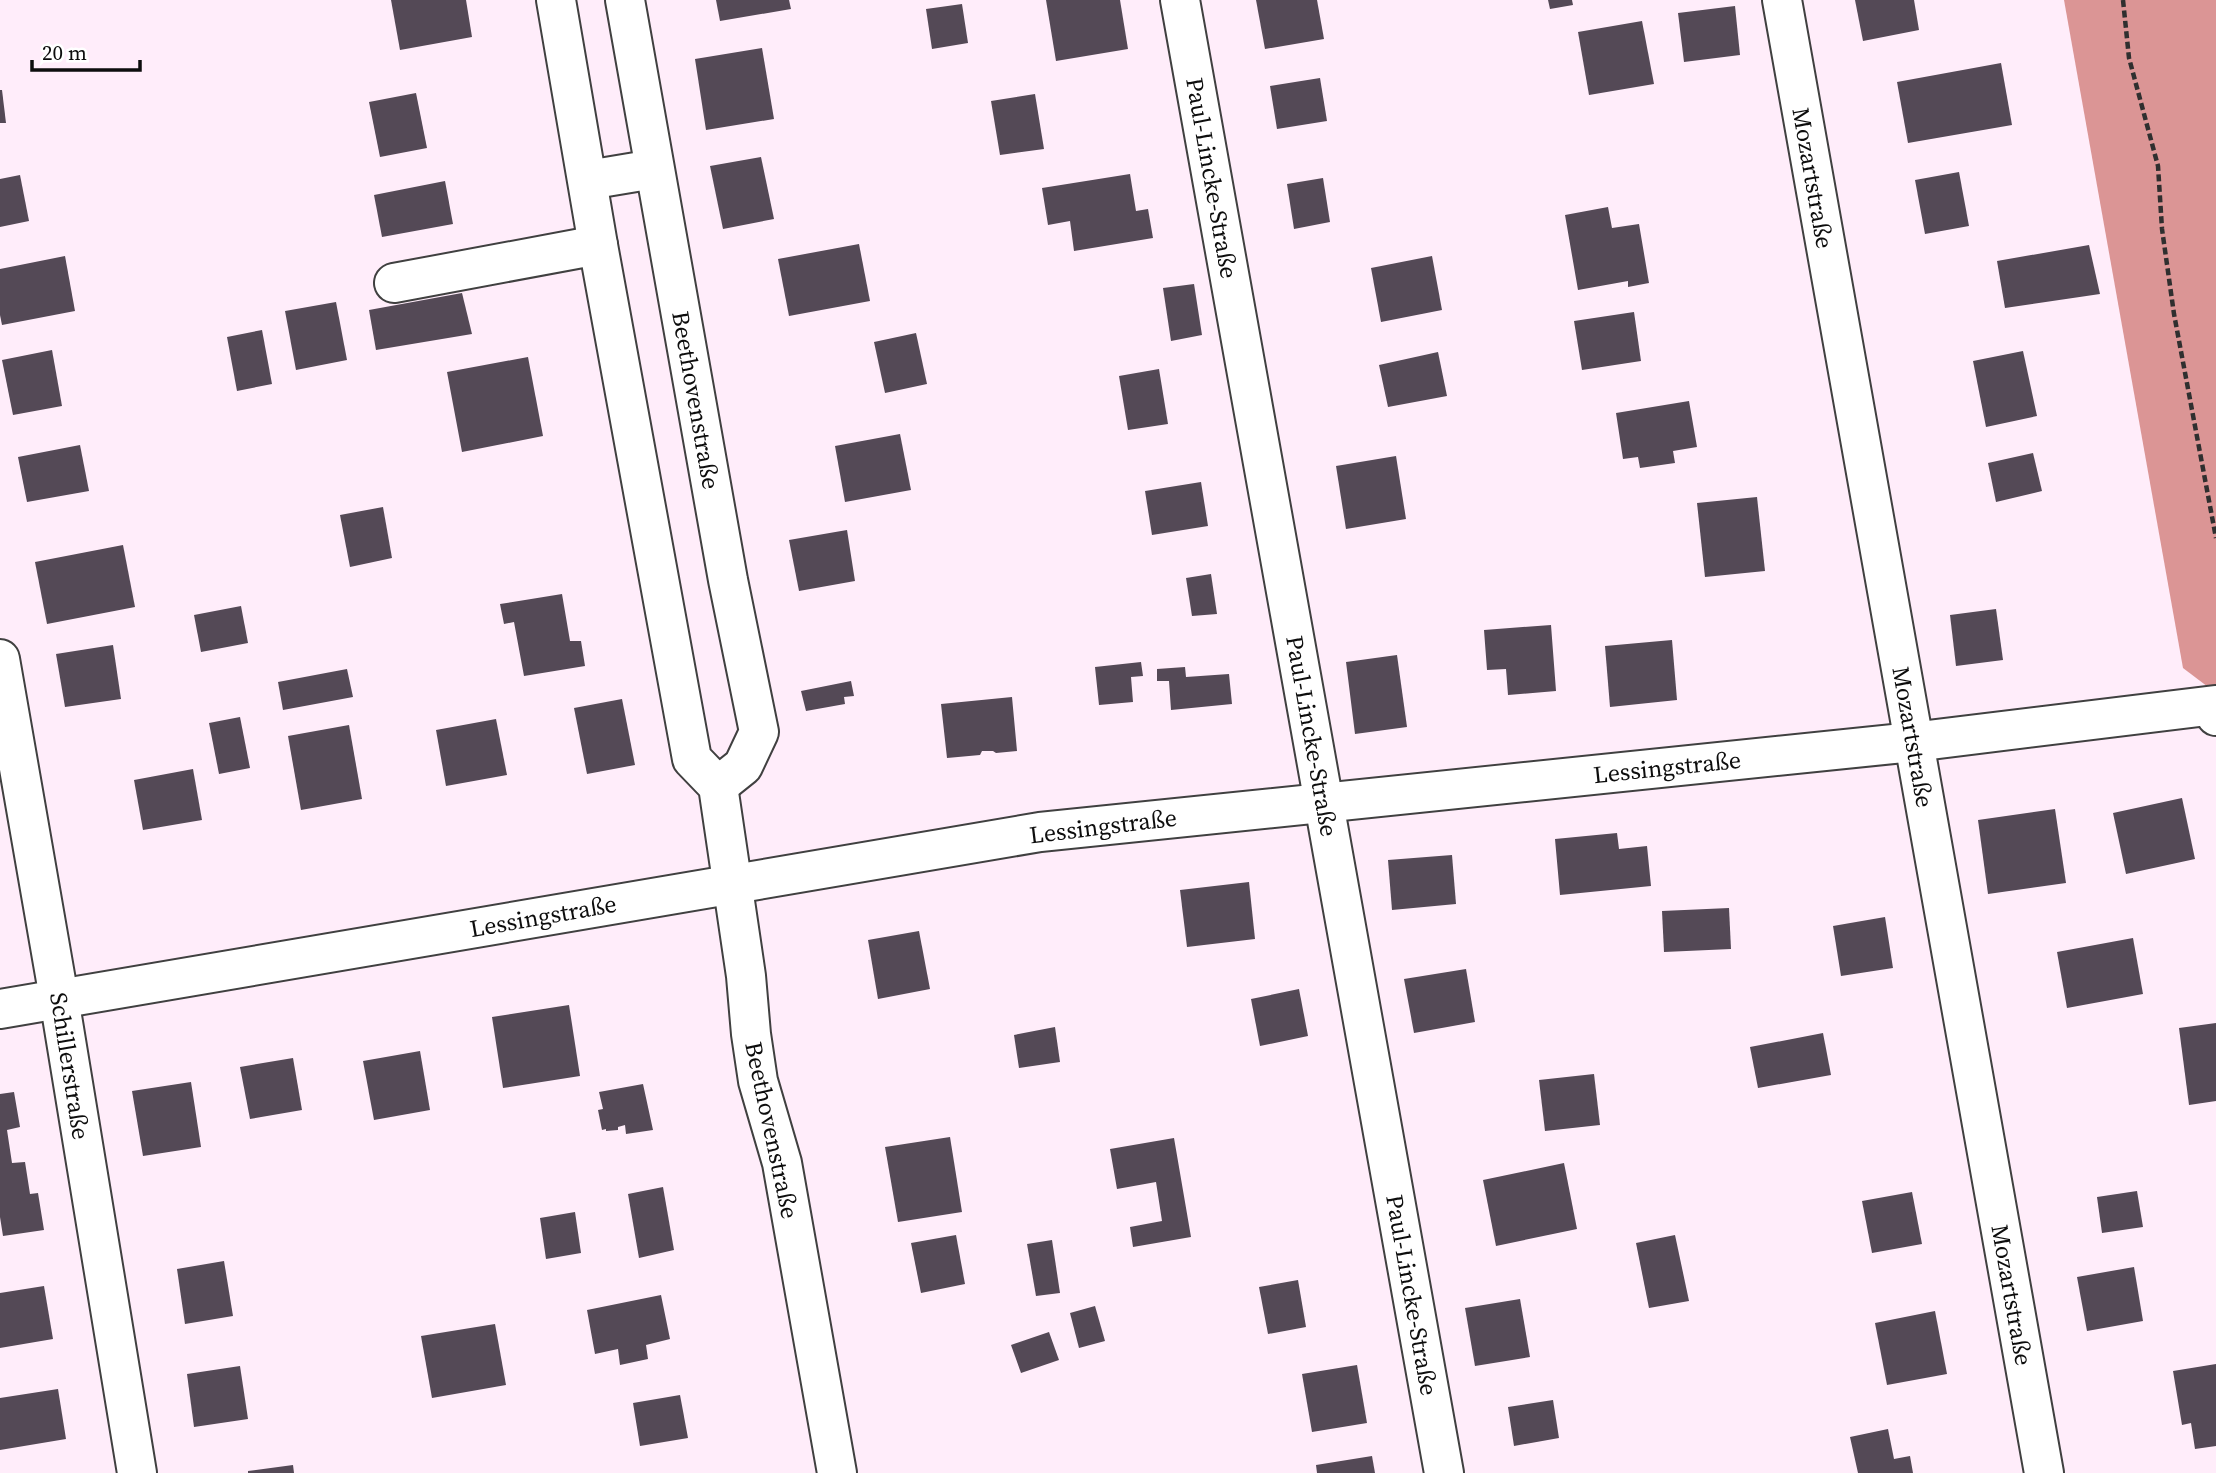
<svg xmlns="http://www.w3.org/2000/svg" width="2216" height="1473" font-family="'Source Serif 4',serif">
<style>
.forest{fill:#db9595}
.building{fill:#544956}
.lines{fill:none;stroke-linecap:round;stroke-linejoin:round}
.minor-casing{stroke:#404040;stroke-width:42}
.path{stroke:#2f2f2f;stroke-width:4.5;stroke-dasharray:7 3.5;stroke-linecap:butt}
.minor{stroke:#fff;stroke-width:38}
.labels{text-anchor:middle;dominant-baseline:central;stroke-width:7;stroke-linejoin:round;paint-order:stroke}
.street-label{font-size:24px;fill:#0d0d0d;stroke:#fff}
</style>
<rect width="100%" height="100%" fill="#ffedfa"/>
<path class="forest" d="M2064,0H2216V693L2183,668Z"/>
<g class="building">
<path d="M391,0H466L472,37L400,50Z"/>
<path d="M716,0H789L791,9L720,21Z"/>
<path d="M1046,0H1120L1128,49L1056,61Z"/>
<path d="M1256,0H1317L1324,39L1265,49Z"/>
<path d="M1548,0H1572L1573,5L1550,9Z"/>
<path d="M1855,0H1914L1919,30L1863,41Z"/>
<path d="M962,4L968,43L932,49L926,9Z"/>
<path d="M1735,6L1740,55L1684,62L1678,13Z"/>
<path d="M1642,21L1654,84L1589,95L1578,32Z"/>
<path d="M762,48L774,119L706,130L695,59Z"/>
<path d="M2001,63L2012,125L1908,143L1897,82Z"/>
<path d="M1320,78L1327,121L1277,129L1270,86Z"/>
<path d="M0,90H2L6,123H0Z"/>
<path d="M416,93L427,148L380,157L369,102Z"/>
<path d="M1035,94L1044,149L1000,155L991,101Z"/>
<path d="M761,157L774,219L723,229L710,166Z"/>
<path d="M1959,172L1969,226L1925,234L1915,180Z"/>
<path d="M1130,174L1136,211L1148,209L1153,238L1074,251L1070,221L1048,225L1042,188Z"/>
<path d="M20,175L29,221L0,227V179Z"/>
<path d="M1323,178L1330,222L1294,229L1287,184Z"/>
<path d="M445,181L453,224L382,237L374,195Z"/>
<path d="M1608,207L1612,228L1639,224L1649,283L1628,287V281L1578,290L1565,215Z"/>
<path d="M859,244L870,301L789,316L778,259Z"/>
<path d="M2089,245L2100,294L2005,308L1997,261Z"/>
<path d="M65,256L75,311L2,325L0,315V269Z"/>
<path d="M1432,256L1442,310L1381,322L1371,268Z"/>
<path d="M1194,284L1202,335L1171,341L1163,288Z"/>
<path d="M462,293L472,334L376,350L369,310Z"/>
<path d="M336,302L347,360L296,370L285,311Z"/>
<path d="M1634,312L1641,361L1582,370L1574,321Z"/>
<path d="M262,330L272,384L237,391L227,337Z"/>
<path d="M916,333L927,384L885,393L874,342Z"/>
<path d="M52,350L62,406L13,415L2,360Z"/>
<path d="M2023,351L2037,416L1986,427L1973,361Z"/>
<path d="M1438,352L1447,396L1388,407L1379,365Z"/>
<path d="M528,357L543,436L462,452L447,372Z"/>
<path d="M1159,369L1168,424L1128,430L1119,376Z"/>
<path d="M1689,401L1697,447L1673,451L1675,463L1640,468L1638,457L1623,459L1616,413Z"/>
<path d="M900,434L911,490L845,502L835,446Z"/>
<path d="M80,445L89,491L27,502L18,457Z"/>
<path d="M2033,453L2042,491L1996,502L1988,463Z"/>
<path d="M1396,456L1406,519L1346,529L1336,466Z"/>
<path d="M1201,482L1208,526L1152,535L1145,491Z"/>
<path d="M1757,497L1765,571L1705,577L1697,503Z"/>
<path d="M383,507L392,558L350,567L340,515Z"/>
<path d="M847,530L855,581L799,591L789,540Z"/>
<path d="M123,545L135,607L47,624L35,562Z"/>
<path d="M1211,574L1217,614L1192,616L1186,578Z"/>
<path d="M562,594L570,641H581L585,666L524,676L514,622L504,624L500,604Z"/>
<path d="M241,606L248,643L201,652L194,615Z"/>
<path d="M1996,609L2003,660L1956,666L1950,615Z"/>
<path d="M1551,625L1556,691L1508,695L1506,669L1487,670L1484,630Z"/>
<path d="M1672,640L1677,700L1610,707L1605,646Z"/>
<path d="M113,645L121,699L65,707L56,654Z"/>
<path d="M1397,655L1407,727L1355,734L1346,662Z"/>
<path d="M1141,662L1143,676L1131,677L1133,702L1099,705L1095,667Z"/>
<path d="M1185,667L1186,677L1229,674L1232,704L1171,710L1169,681H1157V669Z"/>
<path d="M347,669L353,697L283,710L278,682Z"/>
<path d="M851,681L854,696L844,697L845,704L806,711L801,691Z"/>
<path d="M1012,697L1017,751L996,753L993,751H982L980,755L947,758L941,704Z"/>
<path d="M622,699L635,765L587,774L574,708Z"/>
<path d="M240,717L250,768L219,774L209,723Z"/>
<path d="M496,719L507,775L446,786L436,730Z"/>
<path d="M349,725L362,799L301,810L288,736Z"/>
<path d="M193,769L202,820L143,830L134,780Z"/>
<path d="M2182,798L2195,859L2126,874L2113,813Z"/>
<path d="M2055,809L2066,883L1988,894L1978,820Z"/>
<path d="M1617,833L1619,849L1647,846L1651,886L1560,895L1555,839Z"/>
<path d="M1452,855L1456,904L1392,910L1388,860Z"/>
<path d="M1249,882L1255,939L1187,947L1180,890Z"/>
<path d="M1729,908L1731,949L1664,952L1662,911Z"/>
<path d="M1885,917L1893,968L1841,976L1833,926Z"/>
<path d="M919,931L930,989L878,999L868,940Z"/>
<path d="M2133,938L2143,994L2067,1008L2057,952Z"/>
<path d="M1466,969L1475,1022L1414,1033L1404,979Z"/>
<path d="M1299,989L1308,1036L1260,1046L1251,999Z"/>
<path d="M569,1005L580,1076L503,1088L492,1017Z"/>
<path d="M2216,1023V1101L2189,1105L2179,1028Z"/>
<path d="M1055,1027L1060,1062L1019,1068L1014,1035Z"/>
<path d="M1823,1033L1831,1075L1758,1088L1750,1047Z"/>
<path d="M420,1051L430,1110L374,1120L363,1061Z"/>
<path d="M293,1058L302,1110L250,1119L240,1067Z"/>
<path d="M1594,1074L1600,1125L1545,1131L1539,1080Z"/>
<path d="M191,1082L201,1147L143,1156L132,1091Z"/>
<path d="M643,1084L653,1130L626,1134L625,1125L618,1127V1130L606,1131V1129L602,1130L598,1110L603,1109L599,1092Z"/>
<path d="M14,1092L20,1127L7,1130L12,1163L25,1162L30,1194L38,1193L44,1230L3,1236L0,1217V1094Z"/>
<path d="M950,1137L962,1212L898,1222L885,1147Z"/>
<path d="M1174,1138L1191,1237L1133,1247L1130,1227L1162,1221L1156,1182L1117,1189L1110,1149Z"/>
<path d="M1564,1163L1577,1229L1496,1246L1483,1180Z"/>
<path d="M663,1187L674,1250L639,1258L628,1194Z"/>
<path d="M2137,1191L2143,1227L2102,1233L2097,1197Z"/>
<path d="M1912,1192L1922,1244L1872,1253L1862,1201Z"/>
<path d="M575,1212L581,1253L546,1259L540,1218Z"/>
<path d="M956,1235L965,1284L921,1293L911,1243Z"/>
<path d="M1675,1235L1689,1301L1649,1308L1636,1243Z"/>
<path d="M1052,1240L1060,1293L1036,1296L1027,1244Z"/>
<path d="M224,1261L233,1316L185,1324L177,1269Z"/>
<path d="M2134,1267L2143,1321L2087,1331L2077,1277Z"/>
<path d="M1298,1280L1306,1327L1268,1334L1259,1287Z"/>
<path d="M44,1286L53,1339L0,1348V1293Z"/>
<path d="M661,1295L670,1339L646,1345L648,1359L620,1365L618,1349L595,1354L587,1310Z"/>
<path d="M1520,1299L1530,1357L1475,1366L1465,1308Z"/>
<path d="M1095,1306L1105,1341L1079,1348L1070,1313Z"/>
<path d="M1935,1311L1947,1374L1887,1385L1875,1323Z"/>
<path d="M495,1324L506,1385L432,1398L421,1336Z"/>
<path d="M1049,1332L1059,1360L1021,1373L1011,1345Z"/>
<path d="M2216,1364V1446L2195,1449L2191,1423L2182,1425L2173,1371Z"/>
<path d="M1357,1365L1367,1423L1312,1432L1302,1374Z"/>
<path d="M240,1366L248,1419L194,1427L187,1374Z"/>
<path d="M58,1389L66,1439L0,1450V1398Z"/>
<path d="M680,1395L688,1438L640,1446L633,1403Z"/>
<path d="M1553,1400L1559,1438L1514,1446L1508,1407Z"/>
<path d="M1888,1429L1894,1459L1910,1456L1913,1473H1858L1850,1437Z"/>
<path d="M1372,1456L1375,1473H1317L1316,1465Z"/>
<path d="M293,1465L294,1473H248V1471Z"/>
</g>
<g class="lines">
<g class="minor-casing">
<g id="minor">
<path d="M556,0L598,245L692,759L718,786L746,976L751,1034L758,1081L782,1163L837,1473"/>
<path d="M625,0L728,580L759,732L743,766L718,786"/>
<path d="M1180,0L1444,1473"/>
<path d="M1782,0L2044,1473"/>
<path d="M588,180L654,169"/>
<path d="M394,283L598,245"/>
<path d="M0,659L59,998L137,1473"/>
<path d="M0,1009L1040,832L1913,742L2215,705L2216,716"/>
</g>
</g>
<path class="path" d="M2123,0L2129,58L2158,166L2162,229L2174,314L2216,538"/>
<use href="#minor" class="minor"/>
</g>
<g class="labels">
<g class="street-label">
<text transform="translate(1212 178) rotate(80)">Paul-Lincke-Straße</text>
<text transform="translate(1813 178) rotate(80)">Mozartstraße</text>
<text transform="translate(696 400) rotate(80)">Beethovenstraße</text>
<text transform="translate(1312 736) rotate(80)">Paul-Lincke-Straße</text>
<text transform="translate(1913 737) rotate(80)">Mozartstraße</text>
<text transform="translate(1667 767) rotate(-6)">Lessingstraße</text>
<text transform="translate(1103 826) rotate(-7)">Lessingstraße</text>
<text transform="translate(543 916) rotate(-10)">Lessingstraße</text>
<text transform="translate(70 1066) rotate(81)">Schillerstraße</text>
<text transform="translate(772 1130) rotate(78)">Beethovenstraße</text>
<text transform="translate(1412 1295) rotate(80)">Paul-Lincke-Straße</text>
<text transform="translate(2012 1295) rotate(80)">Mozartstraße</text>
</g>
</g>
<path d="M32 60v10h108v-10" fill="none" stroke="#0d0d0d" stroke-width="3.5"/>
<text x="42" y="60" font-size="21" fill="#0d0d0d" stroke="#ffffff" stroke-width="5" paint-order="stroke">20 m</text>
</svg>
